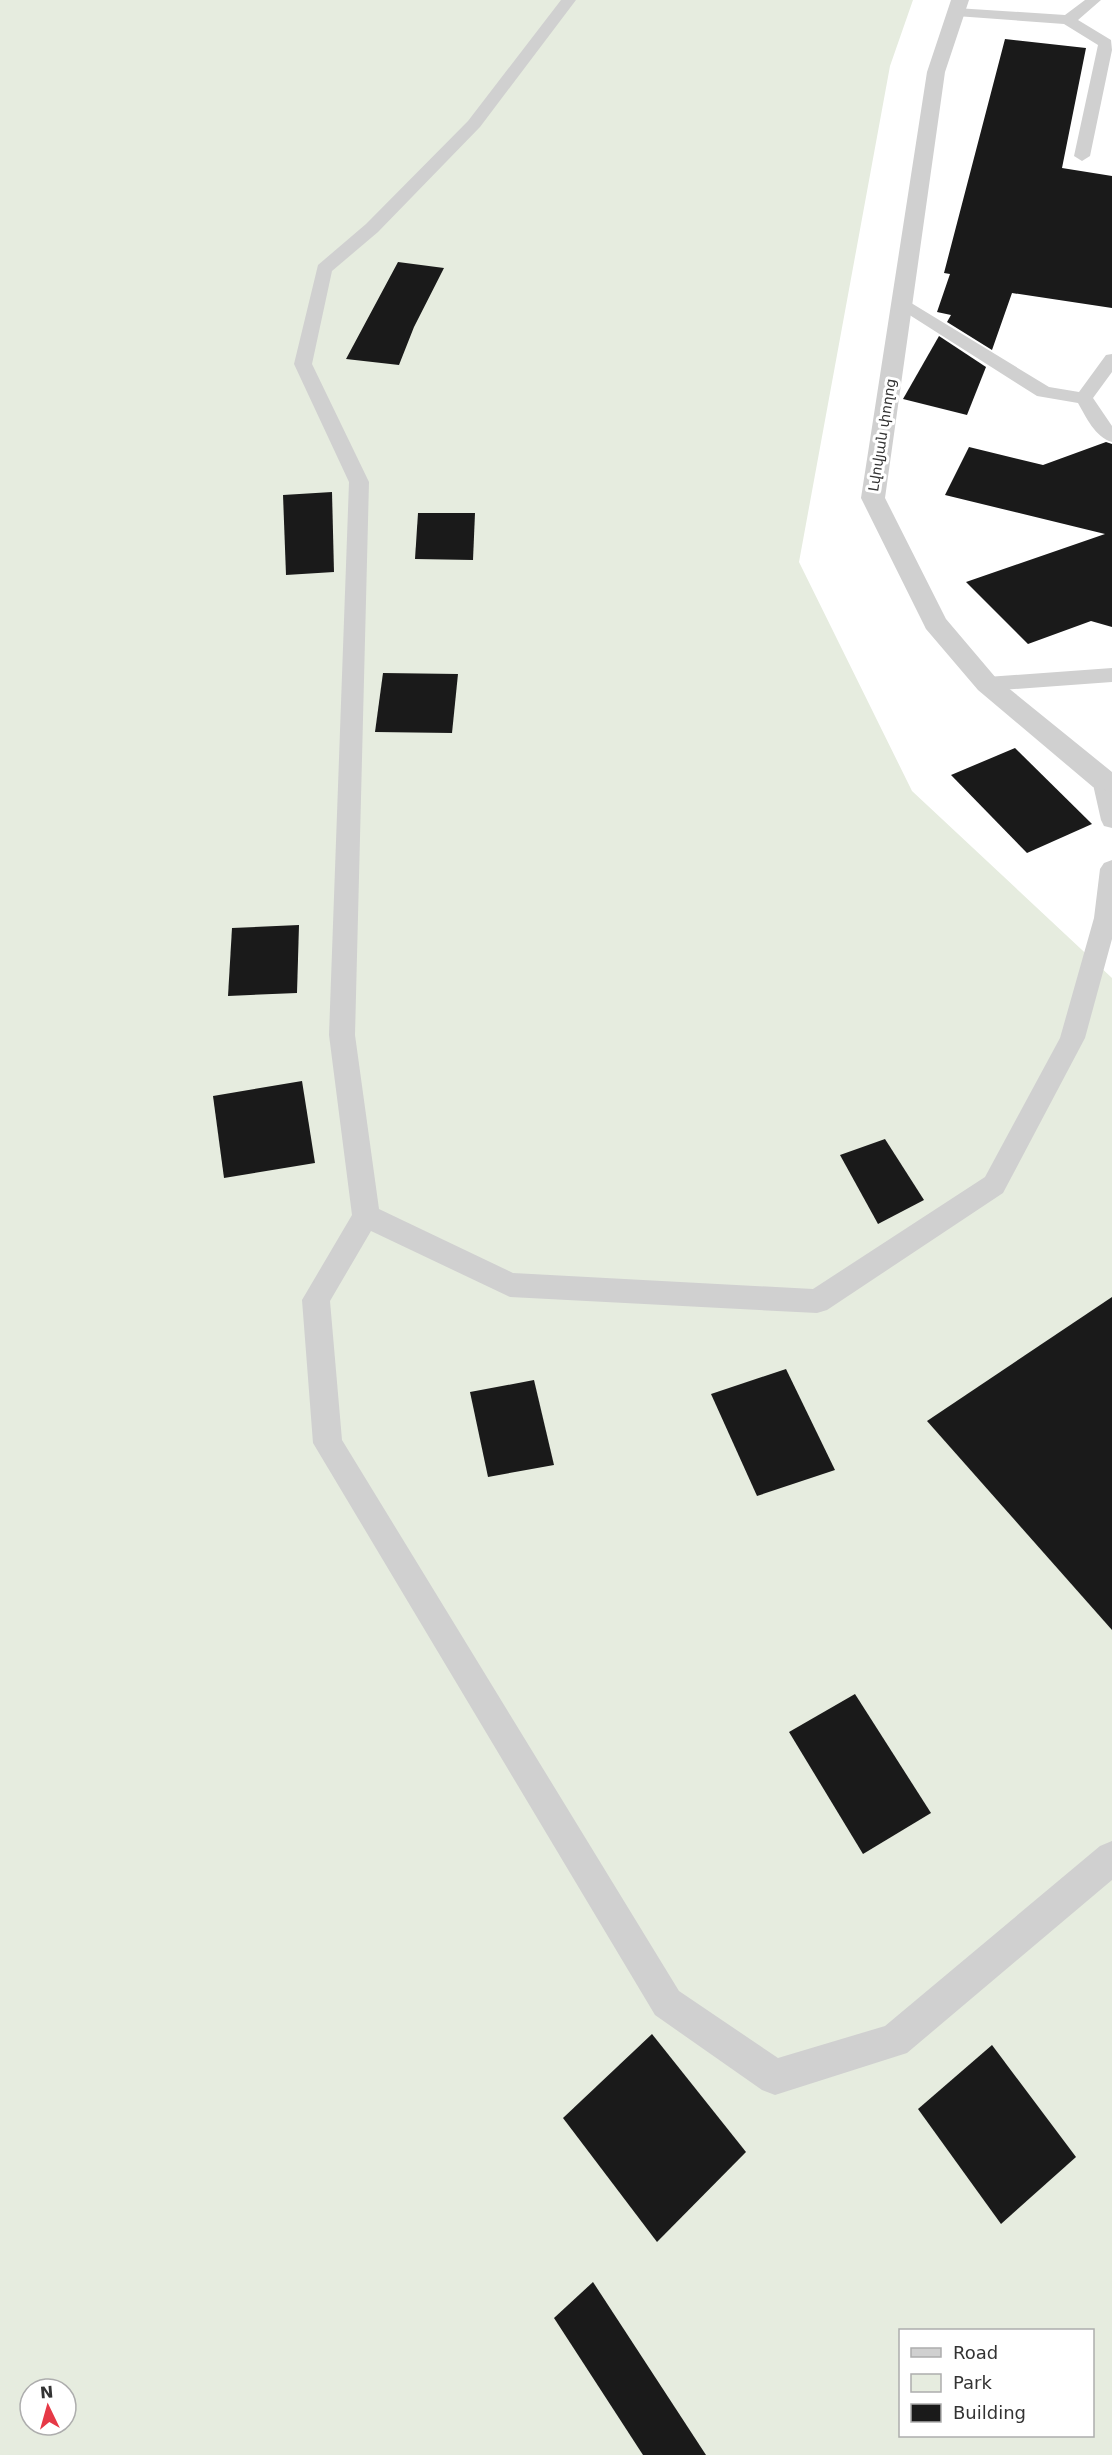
<svg xmlns="http://www.w3.org/2000/svg" width="1112" height="2455" font-family="'DejaVu Sans','Noto Sans Armenian',sans-serif">
<style>
.green{fill:#e6ecdf;fill-rule:evenodd}
.building{fill:#1a1a1a}
.lines{fill:none;stroke-linecap:round;stroke-linejoin:round}
.lane{fill:#d0d0d0;fill-rule:evenodd}
.street{fill:#d0d0d0;fill-rule:evenodd}
.labels{text-anchor:middle;stroke-width:6;stroke-linejoin:round;paint-order:stroke}
.far-street-label{font-size:14px;fill:#333;stroke:#fff}
</style>
<rect width="100%" height="100%" fill="#fff"/>
<path class="green" d="M0 0H913L890 66 799 562 912 791 1112 978V2455H0ZM900 2330H1092V2436H900ZM30 2389H66V2425H30Z"/>
<g class="building">
<path d="M1005 39 1086 48 1062 168 1112 176V308L1012 293 992 350 947 322 951 315 937 312 950 274 944 273Z"/>
<path d="M398 262 444 268 414 327 399 365 346 359Z"/>
<path d="M939 336 986 367 967 415 903 399Z"/>
<path d="M1106 442 1112 444V627L1091 621 1028 644 966 582 1105 534 945 495 969 447 1043 465Z"/>
<path d="M332 492 334 572 286 575 283 495Z"/>
<path d="M418 513H475L473 560 415 559Z"/>
<path d="M383 673 458 674 452 733 375 732Z"/>
<path d="M1015 748 1092 824 1027 853 951 775Z"/>
<path d="M299 925 297 993 228 996 232 928Z"/>
<path d="M302 1081 315 1163 224 1178 213 1096Z"/>
<path d="M885 1139 924 1200 878 1224 840 1155Z"/>
<path d="M1112 1297V1630L927 1421Z"/>
<path d="M786 1369 835 1470 757 1496 711 1394Z"/>
<path d="M534 1380 554 1465 488 1477 470 1392Z"/>
<path d="M855 1694 931 1813 863 1854 789 1732Z"/>
<path d="M652 2034 746 2152 657 2242 563 2118Z"/>
<path d="M992 2045 1076 2157 1001 2224 918 2109Z"/>
<path d="M593 2282 706 2455H643L554 2318Z"/>
</g>
<g class="lines">
<g class="lane">
<path d="M561 0H576L480 127 378 232 332 271 312 364 369 482 355 1035 379 1209 513 1273 813 1289 985 1177 1060 1038 1094 918 1100 869 1104 863 1112 860V939L1085 1038 1003 1193 827 1310 817 1313 510 1297 371 1231 330 1301 342 1440 679 1991 778 2058 885 2026 1100 1846 1112 1841V1880L907 2053 775 2095 762 2090 655 2015 313 1443 302 1300 352 1215 329 1035 349 482 294 364 318 265 366 224 468 121Z"/>
<path d="M1085 0H1101L1078 20 1111 40 1112 50 1090 156 1082 161 1074 156 1098 45 1064 24 956 16 949 12 956 8 1065 15Z"/>
<path d="M903 298 1049 387 1079 392 1106 355 1112 354V372L1093 398 1112 426V442C1095 437 1086 417 1078 403L1037 396 897 307 894 303 897 299Z"/>
<path d="M1112 668V682L987 691 979 689 976 684 979 679 987 677Z"/>
<path d="M1103 772 1112 776V828L1104 826 1101 820 1092 780 1095 774Z"/>
</g>
<path class="street" d="M951 0H969L945 72 885 498 946 619 996 678 1112 772V792L1093 787 978 690 926 629 861 498 927 72Z"/>
</g>
<g class="labels">
<g class="far-street-label">
<text transform="translate(882 435) rotate(-81)" y="5">Լվովյան փողոց</text>
</g>
</g>
<rect x="899" y="2329" width="195" height="108" fill="#ffffff" stroke="#adadad" stroke-width="1.5"/>
<rect x="911" y="2348" width="30" height="9" fill="#d0d0d0" stroke="#adadad" stroke-width="1.5"/>
<text x="953" y="2359" font-size="18" fill="#333333">Road</text>
<rect x="911" y="2374" width="30" height="18" fill="#e6ecdf" stroke="#adadad" stroke-width="1.5"/>
<text x="953" y="2389" font-size="18" fill="#333333">Park</text>
<rect x="911" y="2404" width="30" height="18" fill="#1a1a1a" stroke="#adadad" stroke-width="1.5"/>
<text x="953" y="2419" font-size="18" fill="#333333">Building</text>
<g transform="translate(48 2407) rotate(355)"><circle r="28" fill="#ffffff" stroke="#adadad" stroke-width="1.5"/>
<path d="M0-4.5L10 22L0 15L-10 22Z" fill="#e63946"/>
<text y="-9" font-size="16" font-weight="bold" text-anchor="middle" fill="#333333">N</text>
</g>
</svg>
